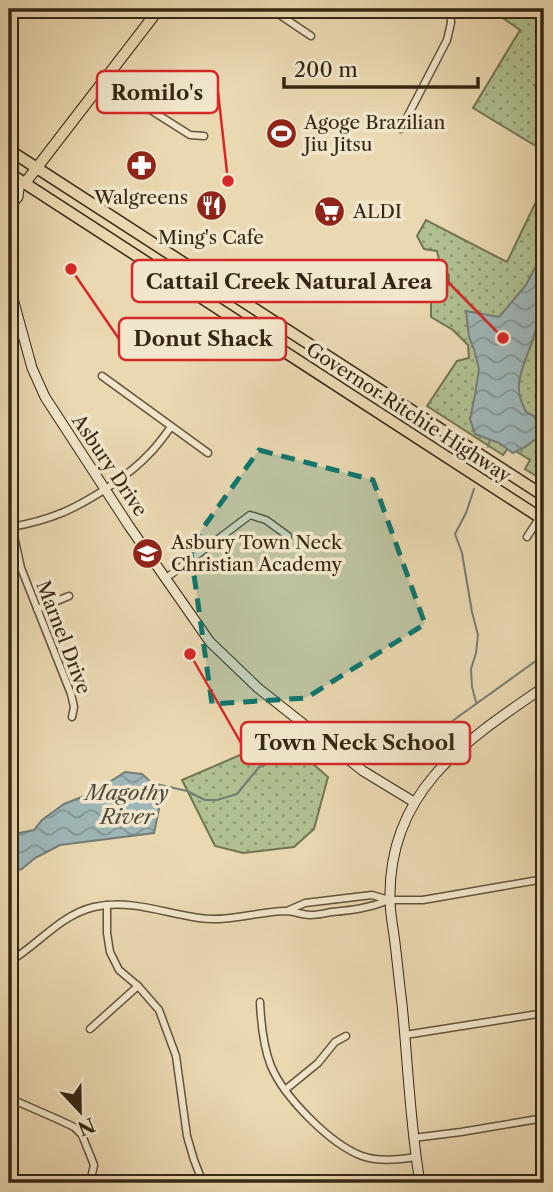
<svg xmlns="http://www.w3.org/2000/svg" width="553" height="1192" font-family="'Libre Caslon Text',serif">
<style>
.park{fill:url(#park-dots);stroke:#727452;stroke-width:2}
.water{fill:url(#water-waves);stroke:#747d76;stroke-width:2}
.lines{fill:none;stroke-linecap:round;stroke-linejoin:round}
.stream{stroke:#747d76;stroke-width:2}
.street-casing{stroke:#62533a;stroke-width:9}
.secondary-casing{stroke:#352713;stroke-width:11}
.primary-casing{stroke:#352713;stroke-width:12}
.highway-casing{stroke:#352713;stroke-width:13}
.street{stroke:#f1e6cc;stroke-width:6}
.secondary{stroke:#f1e6cc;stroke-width:9}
.primary{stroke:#ead8b1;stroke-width:10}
.highway{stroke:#ead8b1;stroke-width:10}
.marked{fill:#0f766e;fill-opacity:0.2;stroke:#0f766e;stroke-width:5;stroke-dasharray:14 9;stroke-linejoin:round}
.labels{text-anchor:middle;stroke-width:7;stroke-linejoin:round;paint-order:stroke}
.poi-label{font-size:19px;fill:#352713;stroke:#f1e6cc;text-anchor:start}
.street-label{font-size:19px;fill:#352713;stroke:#f1e6cc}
.water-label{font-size:21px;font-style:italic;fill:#4f4b3c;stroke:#f1e6cc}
.leader{fill:none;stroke:#d62828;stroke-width:2.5}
.callout-dot{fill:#d62828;stroke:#f1e6cc;stroke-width:2.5}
.callout{fill:#f1e6cc;stroke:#d62828;stroke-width:2.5}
.callout-label{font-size:21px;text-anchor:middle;font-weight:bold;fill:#352713}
</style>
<defs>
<pattern id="park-dots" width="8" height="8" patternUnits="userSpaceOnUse" patternTransform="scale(1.75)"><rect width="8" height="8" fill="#b0c091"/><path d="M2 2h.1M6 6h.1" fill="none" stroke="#909c75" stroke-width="1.8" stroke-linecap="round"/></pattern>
<pattern id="water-waves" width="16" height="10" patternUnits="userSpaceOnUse" patternTransform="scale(1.75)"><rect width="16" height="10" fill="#9eb6b8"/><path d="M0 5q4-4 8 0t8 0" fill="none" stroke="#829494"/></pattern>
</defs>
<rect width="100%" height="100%" fill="#ead8b1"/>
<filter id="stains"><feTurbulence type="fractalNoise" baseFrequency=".00286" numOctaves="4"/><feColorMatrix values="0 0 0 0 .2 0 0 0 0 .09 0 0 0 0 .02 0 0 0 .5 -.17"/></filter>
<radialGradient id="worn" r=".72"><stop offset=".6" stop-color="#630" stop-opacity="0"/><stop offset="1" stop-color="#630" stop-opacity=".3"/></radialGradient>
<g class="park">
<path d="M490 9H544V151L473 108 520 30Z"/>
<path d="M544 185V481L525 469 530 460 509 447 503 455 427 406 457 361 469 358 468 345 453 330 431 317V302L449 284V275L440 264 437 251 424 249 417 236 426 220 507 262Z"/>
<path d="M282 737 328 777 314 829 294 847 243 853 215 846 182 780Z"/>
</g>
<g class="water">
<path d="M544 250V323L537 324C534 344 517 372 519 390 519 398 523 405 526 412L534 416 542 434 525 447 513 453 499 443 475 434 470 419 475 395 479 369 474 349 469 337 466 311 499 317 526 285Z"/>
<path d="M125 772 142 774 152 783 159 809 154 833 60 845 35 858 22 869 9 874V835L34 830 42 820 64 804 92 793Z"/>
</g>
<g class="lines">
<g class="stream">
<path d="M534 85 544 90"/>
<path d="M488 447 490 440"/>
<path d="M474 489 466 513 455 534 462 553 472 612 478 635 476 653 471 669 472 687 476 702"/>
<path d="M328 735 348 728 375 727 391 735 408 741 424 737 444 727 544 655"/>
<path d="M152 783 187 791 205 800H217L237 794 259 767 317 742"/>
</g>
<defs>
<g id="street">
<path d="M271 9 311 36"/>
<path d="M103 80 190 135 204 136"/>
<path d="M401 129 447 40 451 23 450 9"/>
<path d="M102 376 208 453"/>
<path d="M9 464 12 527 21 568 71 694 74 707 72 717"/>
<path d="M11 527C29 524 47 519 64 512 91 500 130 475 150 453 158 445 164 436 171 427"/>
<path d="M527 537 540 517"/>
<path d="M165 579 250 515 266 520 288 536"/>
<path d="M37 609 69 596"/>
<path d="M107 905V933L110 952 119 970 138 986 159 1010 176 1056 187 1136 194 1160 203 1183"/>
<path d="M289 910 305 903 372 895 389 900H423L544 879"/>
<path d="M9 962C38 945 60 915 94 907 131 899 163 913 199 918 228 922 256 912 285 911 294 911 302 915 311 915 318 915 326 913 332 912 353 910 370 908 389 900"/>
<path d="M260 1002C261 1024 263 1046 271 1066 284 1097 330 1144 362 1156 379 1162 398 1160 415 1157"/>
<path d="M90 1029 138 986"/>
<path d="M405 1035 544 1013"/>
<path d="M285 1090 318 1063 335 1042 346 1036"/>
<path d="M9 1098 57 1119 74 1127 82 1135 94 1165 90 1183"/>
<path d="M413 1138 461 1132 544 1118"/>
</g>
<g id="secondary">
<path d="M9 207 18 197 19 189"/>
<path d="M9 284 32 368 45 397 129 526 210 642 258 688 363 771 414 802"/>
<path d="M420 1183C410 1124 408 1064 402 1004 399 981 397 958 394 935 392 923 390 911 390 899 388 791 465 741 544 687"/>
</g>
<path id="primary" d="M25 183 159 9"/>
<g id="highway">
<path d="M9 150 544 496"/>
<path d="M9 173 544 520"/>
</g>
</defs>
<use href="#street" class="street-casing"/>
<use href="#secondary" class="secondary-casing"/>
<use href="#primary" class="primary-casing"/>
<use href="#highway" class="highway-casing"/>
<use href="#street" class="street"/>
<use href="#secondary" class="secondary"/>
<use href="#primary" class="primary"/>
<use href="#highway" class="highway"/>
</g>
<path class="marked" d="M259 450 373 480 425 624 306 698 212 704 190 546Z"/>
<defs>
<symbol id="stadium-disc" viewBox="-11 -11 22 22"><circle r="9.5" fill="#8f2418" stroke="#f1e6cc"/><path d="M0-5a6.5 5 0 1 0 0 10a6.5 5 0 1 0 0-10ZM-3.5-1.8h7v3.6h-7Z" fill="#fff"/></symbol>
<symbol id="pharmacy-disc" viewBox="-11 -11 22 22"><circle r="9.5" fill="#8f2418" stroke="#f1e6cc"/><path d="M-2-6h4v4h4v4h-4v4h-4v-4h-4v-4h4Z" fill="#fff"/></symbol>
<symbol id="restaurant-disc" viewBox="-11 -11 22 22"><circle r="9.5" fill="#8f2418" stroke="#f1e6cc"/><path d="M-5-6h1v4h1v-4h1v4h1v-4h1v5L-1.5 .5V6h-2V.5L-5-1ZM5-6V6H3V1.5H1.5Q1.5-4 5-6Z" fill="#fff"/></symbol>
<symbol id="supermarket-disc" viewBox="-11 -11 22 22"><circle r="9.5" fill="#8f2418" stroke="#f1e6cc"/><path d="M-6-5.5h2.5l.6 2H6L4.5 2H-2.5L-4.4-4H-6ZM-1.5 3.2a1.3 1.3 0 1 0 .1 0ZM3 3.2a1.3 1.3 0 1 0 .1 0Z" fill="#fff"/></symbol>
<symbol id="school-disc" viewBox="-11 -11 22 22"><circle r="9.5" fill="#8f2418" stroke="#f1e6cc"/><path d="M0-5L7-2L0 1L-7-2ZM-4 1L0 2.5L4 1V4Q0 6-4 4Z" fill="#fff"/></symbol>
</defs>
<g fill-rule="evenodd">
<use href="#stadium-disc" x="264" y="116" width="35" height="35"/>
<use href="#pharmacy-disc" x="124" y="148" width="35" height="35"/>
<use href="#restaurant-disc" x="194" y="188" width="35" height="35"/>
<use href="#supermarket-disc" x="312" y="194" width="35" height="35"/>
<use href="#school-disc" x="130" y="536" width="35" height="35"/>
</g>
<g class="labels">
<g class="poi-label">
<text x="304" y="129">Agoge Brazilian<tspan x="304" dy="22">Jiu Jitsu</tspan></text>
<text x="141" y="204" text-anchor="middle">Walgreens</text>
<text x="353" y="218">ALDI</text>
<text x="211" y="244" text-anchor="middle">Ming's Cafe</text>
<text x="171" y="549">Asbury Town Neck<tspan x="171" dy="22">Christian Academy</tspan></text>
</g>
<g class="street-label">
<text transform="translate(409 412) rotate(33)" y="7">Governor Ritchie Highway</text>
<text transform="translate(110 465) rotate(56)" y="7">Asbury Drive</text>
<text transform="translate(64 637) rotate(69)" y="7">Marnel Drive</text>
</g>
<g class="water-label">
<text x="127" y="800">Magothy<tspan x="127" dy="24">River</tspan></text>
</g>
</g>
<path class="leader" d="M228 181L218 92M503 338L447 281M71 269L119 339M190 654L241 743"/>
<g class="callout-dot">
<circle cx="228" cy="181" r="7"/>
<circle cx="503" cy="338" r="7"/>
<circle cx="71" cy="269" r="7"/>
<circle cx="190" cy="654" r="7"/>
</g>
<g class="callout">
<rect x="97" y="71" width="121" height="42" rx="7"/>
<rect x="132" y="260" width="315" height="42" rx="7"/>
<rect x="119" y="318" width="167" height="42" rx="7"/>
<rect x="241" y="722" width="229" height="42" rx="7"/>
</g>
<g class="callout-label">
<text x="157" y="100">Romilo's</text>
<text x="289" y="289">Cattail Creek Natural Area</text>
<text x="203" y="346">Donut Shack</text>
<text x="355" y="750">Town Neck School</text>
</g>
<rect width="553" height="1192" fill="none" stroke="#ead8b1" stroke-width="35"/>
<rect x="10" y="10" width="532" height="1171" fill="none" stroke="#352713" stroke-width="3.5"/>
<rect x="18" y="18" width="518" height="1157" fill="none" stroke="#352713" stroke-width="2"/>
<g transform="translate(80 1111) rotate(158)" stroke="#f1e6cc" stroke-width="5" paint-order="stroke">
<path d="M0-5L12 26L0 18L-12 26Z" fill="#352713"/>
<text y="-10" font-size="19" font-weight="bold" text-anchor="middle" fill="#352713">N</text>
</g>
<path d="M284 77v10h194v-10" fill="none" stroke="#352713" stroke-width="3.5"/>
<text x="294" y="77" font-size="21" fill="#352713" stroke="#f1e6cc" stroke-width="5" paint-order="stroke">200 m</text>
<rect width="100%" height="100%" filter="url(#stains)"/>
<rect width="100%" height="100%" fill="url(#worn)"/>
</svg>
